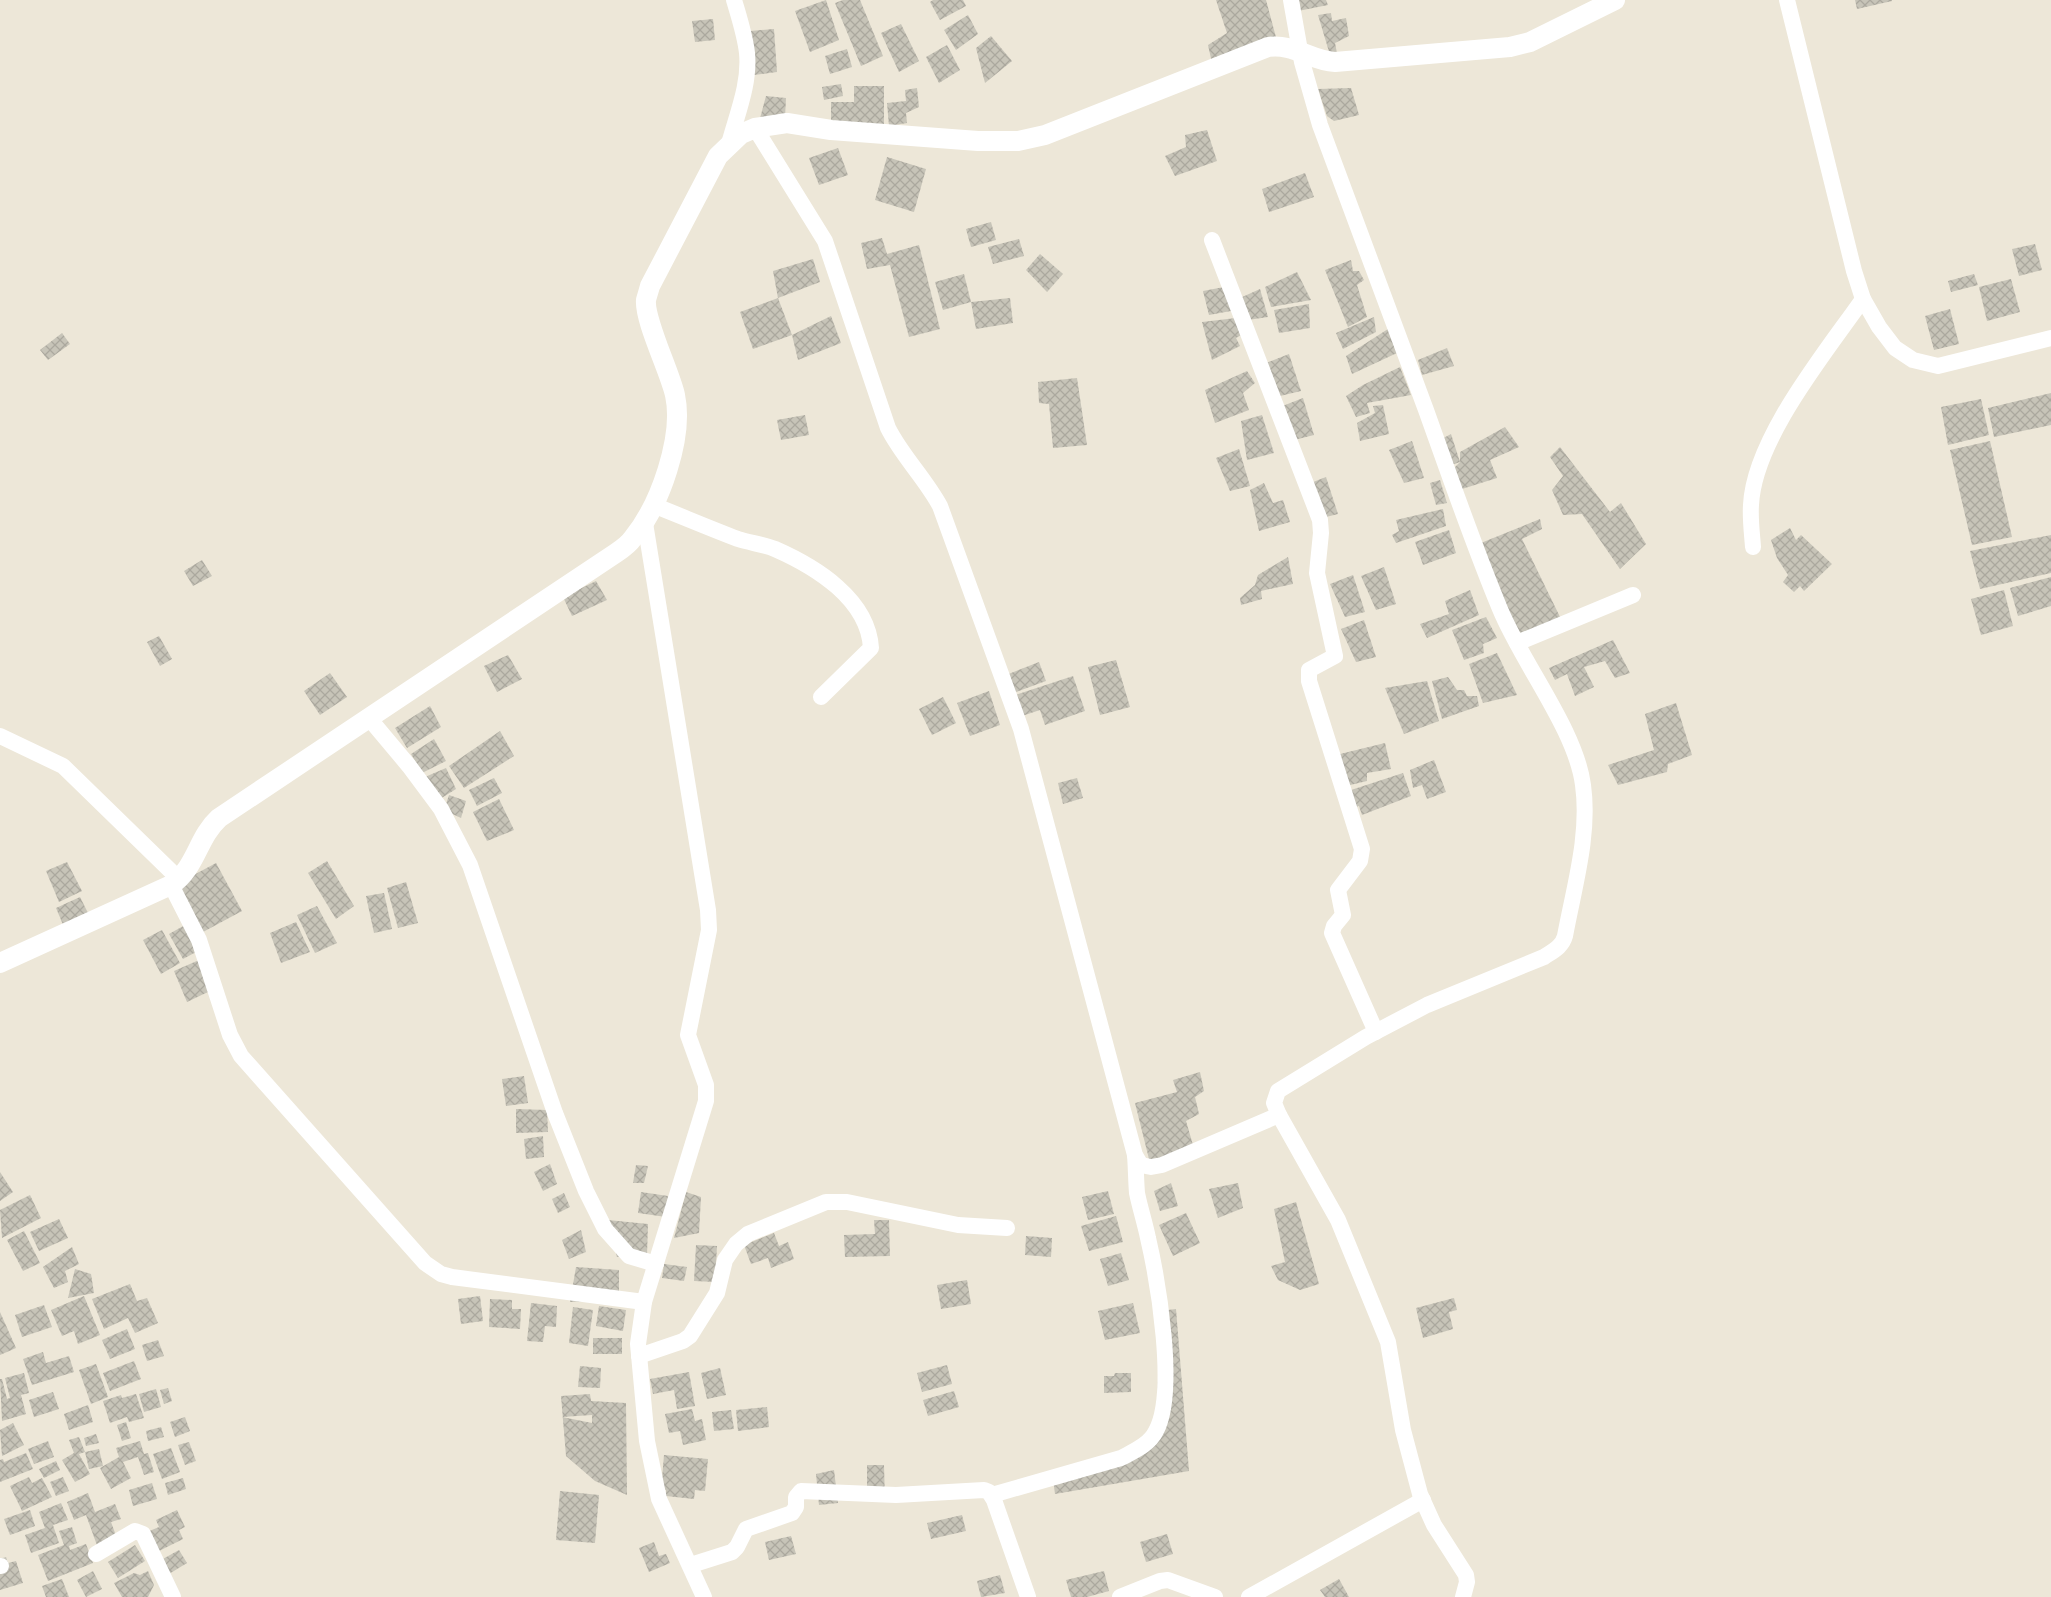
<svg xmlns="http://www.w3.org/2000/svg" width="2051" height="1597" font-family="'Fira Sans Condensed',sans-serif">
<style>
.building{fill:url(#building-cross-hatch);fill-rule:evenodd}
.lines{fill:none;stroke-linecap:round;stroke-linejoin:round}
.minor{stroke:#fff;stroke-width:16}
.tertiary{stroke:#fff;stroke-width:20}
</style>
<defs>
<pattern id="building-cross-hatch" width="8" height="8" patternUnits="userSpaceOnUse" patternTransform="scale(1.25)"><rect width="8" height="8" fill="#c7c4b8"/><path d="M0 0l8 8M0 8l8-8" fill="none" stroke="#aba89e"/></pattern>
</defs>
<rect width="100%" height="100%" fill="#ede7d8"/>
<g class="building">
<path d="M826 0 839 40 810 52 795 11Z"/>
<path d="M843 0H860L883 56 861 66 835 3Z"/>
<path d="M933 0H963L966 6 940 20 930 2Z"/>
<path d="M1216 0H1266L1277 41 1212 63 1208 45 1227 33Z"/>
<path d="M1295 0H1326L1328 5 1298 11Z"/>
<path d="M1855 0H1892V1L1857 9Z"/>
<path d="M1331 13 1332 21 1346 18 1349 36 1335 43 1337 53 1330 55 1318 15Z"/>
<path d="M968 15 978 34 956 50 944 30Z"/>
<path d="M713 19 715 40 695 42 692 21Z"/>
<path d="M901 24 919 61 899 72 881 33Z"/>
<path d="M774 29 777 72 754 75 750 31Z"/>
<path d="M991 36 1012 61 985 83 976 48Z"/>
<path d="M947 45 960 70 939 83 926 57Z"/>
<path d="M847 49 852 67 830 74 825 56Z"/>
<path d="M841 84 843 96 824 100 822 87Z"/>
<path d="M854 86H884V130H831V102H854Z"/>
<path d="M917 88 919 107 906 113 907 123 889 126 887 103 906 101 905 90Z"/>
<path d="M1351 88 1359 115 1334 121 1327 116 1318 89Z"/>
<path d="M766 96 786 98 785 118 759 122Z"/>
<path d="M1207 130 1217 161 1175 176 1165 156 1186 147 1185 135Z"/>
<path d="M838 148 848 175 819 185 809 158Z"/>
<path d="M887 157 926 169 914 212 875 200Z"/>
<path d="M1305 173 1314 197 1269 212 1262 189Z"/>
<path d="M991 222 996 240 971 247 966 229Z"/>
<path d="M882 238 887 254 919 245 940 329 909 337 890 265 867 269 861 243Z"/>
<path d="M1019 239 1024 256 993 264 988 247Z"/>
<path d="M2035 244 2042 270 2019 276 2012 249Z"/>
<path d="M1040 254 1063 274 1047 292 1026 270Z"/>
<path d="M813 259 820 282 778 298 773 271Z"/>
<path d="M1351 260 1353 271H1359L1364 280 1357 285 1367 317 1348 327 1325 270Z"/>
<path d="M1297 272 1311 300 1271 307 1265 287Z"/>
<path d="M964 274 971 302 943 310 935 282Z"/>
<path d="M1974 274 1978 285 1951 292 1948 281Z"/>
<path d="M2011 279 2020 312 1987 321 1979 287Z"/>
<path d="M1224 287 1231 311 1209 315 1203 291Z"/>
<path d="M1260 289 1268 317 1248 320 1240 298Z"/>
<path d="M778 298 792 335 753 349 740 312Z"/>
<path d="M1010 298 1013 323 976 329 971 302Z"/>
<path d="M1309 304 1310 328 1279 333 1274 310Z"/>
<path d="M1950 309 1959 344 1934 350 1925 316Z"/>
<path d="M831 316 841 343 798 360 792 335Z"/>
<path d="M1374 317 1376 332 1343 349 1336 333Z"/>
<path d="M1236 318 1243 334 1236 338 1240 346 1212 360 1202 322Z"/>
<path d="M1388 329 1397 353 1352 374 1346 356Z"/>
<path d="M62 333 70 344 48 360 40 350Z"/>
<path d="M1447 348 1454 366 1422 375 1418 360Z"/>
<path d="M1289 354 1301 391 1280 396 1266 363Z"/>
<path d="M1400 367 1411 395 1367 403 1370 413 1356 417 1346 396 1363 385Z"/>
<path d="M1247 371 1255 383 1243 393 1249 410 1215 423 1205 390Z"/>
<path d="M1077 378 1087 445 1053 448 1049 404 1039 403 1038 382Z"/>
<path d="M2051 393V425L1994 437 1988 408Z"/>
<path d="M1303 398 1314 435 1294 440 1280 407Z"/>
<path d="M1981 399 1989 435 1948 445 1941 407Z"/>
<path d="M1383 405 1389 434 1360 441 1357 423 1375 413 1373 406Z"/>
<path d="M805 415 809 435 781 440 777 420Z"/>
<path d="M1262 415 1274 453 1247 460 1241 421Z"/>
<path d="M1505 427 1519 447 1490 460 1497 478 1462 489 1453 469 1460 462V452Z"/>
<path d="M1451 434 1460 462 1443 468 1434 443Z"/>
<path d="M1412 441 1424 478 1404 483 1389 450Z"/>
<path d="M1990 441 2012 537 1972 545 1950 450Z"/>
<path d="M1560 447 1610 512 1621 503 1646 544 1620 569 1582 514 1563 515 1552 490 1563 476 1550 457Z"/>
<path d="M1239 449 1250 486 1230 491 1216 458Z"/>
<path d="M1326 477 1338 514 1318 519 1303 486Z"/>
<path d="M1440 480 1447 503 1436 505 1430 483Z"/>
<path d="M1264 483 1273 503 1283 500 1290 522 1259 531 1250 490Z"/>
<path d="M1443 509 1446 526 1396 543 1392 535 1399 531 1396 520Z"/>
<path d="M1540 519 1542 529 1522 539 1561 619 1516 638 1476 545Z"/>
<path d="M1790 528 1796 540 1801 535 1832 564 1804 591 1800 586 1794 592 1783 582 1788 575 1777 558 1771 540Z"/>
<path d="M1449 530 1456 553 1423 565 1415 542Z"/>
<path d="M2051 535V573L1980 589 1970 551Z"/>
<path d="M1288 557 1293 584 1261 591 1262 599 1241 605 1240 598 1255 585 1258 575Z"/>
<path d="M202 560 212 576 193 586 184 571Z"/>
<path d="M1384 567 1396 604 1376 610 1361 576Z"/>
<path d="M1353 575 1365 612 1345 617 1330 584Z"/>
<path d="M2051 577V606L2018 616 2010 588Z"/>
<path d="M596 581 607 600 572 616 563 597Z"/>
<path d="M1470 590 1479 615 1427 638 1420 624 1449 614 1445 601Z"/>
<path d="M2004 590 2013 626 1981 635 1971 599Z"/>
<path d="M1486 617 1497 638 1483 644 1484 653 1464 660 1452 630Z"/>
<path d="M1364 620 1376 657 1356 662 1341 629Z"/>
<path d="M159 636 172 659 160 666 147 642Z"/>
<path d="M1613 640 1630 673 1615 678 1605 661 1584 667 1594 687 1575 696 1567 674 1555 680 1549 668Z"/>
<path d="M1497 653 1517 695 1483 703 1469 664Z"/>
<path d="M508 655 522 679 497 692 484 666Z"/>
<path d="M1116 660 1130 707 1100 715 1088 667Z"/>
<path d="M1039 662 1046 681 1013 693 1006 675Z"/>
<path d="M330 673 347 697 320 715 304 691Z"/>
<path d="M1073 676 1085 711 1045 725 1040 710 1019 717 1012 696Z"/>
<path d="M1448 677 1457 690H1464L1467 696H1477L1479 706 1442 719 1432 681Z"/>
<path d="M1427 681 1439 721 1404 734 1385 688Z"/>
<path d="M989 691 1000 725 970 736 957 703Z"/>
<path d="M943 697 956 723 932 735 919 709Z"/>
<path d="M1676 703 1692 755 1668 764 1667 772 1618 785 1608 765 1654 750 1645 714Z"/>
<path d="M430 706 441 727 407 748 395 728Z"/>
<path d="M500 731 514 756 464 788 449 766Z"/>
<path d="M434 739 446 761 422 773 411 754Z"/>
<path d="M1385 743 1391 769 1367 773V781L1346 786 1336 755Z"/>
<path d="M1434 760 1446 792 1427 799 1422 785 1413 788 1410 770Z"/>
<path d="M446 768 456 789 440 799 425 777Z"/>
<path d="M1403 773 1411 796 1362 815 1359 806 1352 808 1348 791Z"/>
<path d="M494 778 502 793 477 806 469 790Z"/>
<path d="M1077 778 1083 798 1063 804 1058 783Z"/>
<path d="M449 795 466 801 461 818 444 810Z"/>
<path d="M499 799 514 830 487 841 473 812Z"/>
<path d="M327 861 354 906 336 919 308 873Z"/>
<path d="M67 862 82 891 59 902 46 871Z"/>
<path d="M216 863 242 911 203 932 177 884Z"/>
<path d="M406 882 418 923 398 928 387 888Z"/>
<path d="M384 893 392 929 374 933 366 896Z"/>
<path d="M80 897 89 915 64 927 56 908Z"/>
<path d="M317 906 337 943 315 953 297 915Z"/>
<path d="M296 922 310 952 281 963 270 933Z"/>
<path d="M185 925 198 951 183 959 169 934Z"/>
<path d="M162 930 180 963 161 974 143 940Z"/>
<path d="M199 960 210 991 187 1002 174 971Z"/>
<path d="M1200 1072 1204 1091 1195 1097 1199 1114 1186 1121 1193 1145 1151 1167 1135 1103 1177 1092 1173 1080Z"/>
<path d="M524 1076 528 1103 506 1106 502 1079Z"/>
<path d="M516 1109 547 1110 548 1132 516 1133Z"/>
<path d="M543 1136 544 1157 526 1159 524 1139Z"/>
<path d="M550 1164 557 1184 543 1191 534 1172Z"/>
<path d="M636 1165 648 1166 644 1183H633Z"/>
<path d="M0 1172 13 1192 0 1201Z"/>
<path d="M1171 1183 1178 1206 1160 1211 1154 1191Z"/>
<path d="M1238 1183 1243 1208 1218 1218 1209 1189Z"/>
<path d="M1108 1191 1114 1214 1088 1220 1082 1197Z"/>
<path d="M641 1192 668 1196 666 1217 638 1213Z"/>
<path d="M686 1192 701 1197 699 1233 674 1238Z"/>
<path d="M564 1193 570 1207 558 1213 552 1199Z"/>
<path d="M30 1195 41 1218 2 1238 0 1210Z"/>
<path d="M1296 1202 1319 1284 1300 1290 1278 1280 1271 1266 1285 1262 1274 1209Z"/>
<path d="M1186 1213 1200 1243 1173 1256 1159 1225Z"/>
<path d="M1116 1216 1123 1242 1089 1251 1081 1226Z"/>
<path d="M59 1219 68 1238 39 1251 30 1232Z"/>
<path d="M608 1220 648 1224 647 1255 617 1257Z"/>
<path d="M874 1220H889L890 1256 845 1257 844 1235 875 1234Z"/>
<path d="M581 1230 586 1252 569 1259 562 1240Z"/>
<path d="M24 1231 40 1263 23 1271 7 1240Z"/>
<path d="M774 1233 779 1246 788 1242 794 1259 771 1268 768 1258 751 1264 744 1245Z"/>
<path d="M1026 1236 1052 1238 1051 1257 1025 1255Z"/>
<path d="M696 1245 717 1246 715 1282 694 1281Z"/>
<path d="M72 1247 79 1264 65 1271 68 1282 54 1288 43 1267Z"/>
<path d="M1121 1253 1129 1280 1108 1286 1100 1259Z"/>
<path d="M664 1264 687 1267 684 1281 662 1278Z"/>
<path d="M576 1267 619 1270V1299L570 1302Z"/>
<path d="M75 1269 91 1274 94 1293 68 1298Z"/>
<path d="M967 1280 971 1304 941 1309 937 1285Z"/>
<path d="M130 1284 137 1301 147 1298 158 1323 135 1333 128 1318 104 1329 92 1299Z"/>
<path d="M84 1296 100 1335 78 1344 74 1331 62 1336 51 1310Z"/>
<path d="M480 1296 483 1321 461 1324 458 1299Z"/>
<path d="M1454 1298 1457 1310 1449 1312 1453 1329 1423 1338 1416 1308Z"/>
<path d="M490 1299 512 1300V1309H521L520 1329 489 1327Z"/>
<path d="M531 1303 557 1306 556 1327 545 1326 543 1342 527 1341Z"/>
<path d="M1133 1303 1140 1333 1105 1340 1098 1311Z"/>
<path d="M44 1305 52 1327 22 1337 15 1315Z"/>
<path d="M599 1306 626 1310 623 1331 596 1326Z"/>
<path d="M573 1307 593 1310 588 1346 569 1343Z"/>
<path d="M1176 1309 1189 1471 1055 1494 1052 1472 1156 1444 1160 1311Z"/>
<path d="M0 1312 16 1348 0 1355Z"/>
<path d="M127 1329 135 1349 110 1359 102 1340Z"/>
<rect x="593" y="1338" width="29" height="16"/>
<path d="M158 1340 164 1356 147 1361 142 1345Z"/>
<path d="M43 1352 46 1363 69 1356 74 1372 32 1385 23 1359Z"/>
<path d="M134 1361 141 1379 110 1391 103 1373Z"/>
<path d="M96 1364 108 1397 91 1404 79 1370Z"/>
<path d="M947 1365 952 1384 922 1392 917 1373Z"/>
<path d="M580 1366 601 1368 600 1388 578 1387Z"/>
<path d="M720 1368 726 1395 707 1399 701 1373Z"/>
<path d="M689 1372 695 1406 677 1409 674 1390 653 1394 650 1379Z"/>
<path d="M24 1373 29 1393 21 1395 26 1414 2 1421 0 1379H2L7 1399 10 1398 5 1378Z"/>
<path d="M1115 1373H1131V1392L1104 1393V1376H1114Z"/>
<path d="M168 1388 172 1401 164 1404 160 1390Z"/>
<path d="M156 1389 161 1407 144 1412 139 1394Z"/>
<path d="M954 1391 959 1407 928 1416 923 1400Z"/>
<path d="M53 1392 59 1409 34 1417 29 1400Z"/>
<path d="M136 1394 144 1418 129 1422 127 1417 110 1423 103 1401 121 1395 122 1398Z"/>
<path d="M590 1394 591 1401 626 1403 627 1495 595 1481 566 1456 561 1396ZM592 1415V1423L562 1417Z"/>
<path d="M88 1405 93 1422 69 1430 64 1414Z"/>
<path d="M767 1407 769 1427 738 1431 736 1410Z"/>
<path d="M692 1409 695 1421 702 1419 706 1440 683 1445 680 1431 669 1433 665 1414Z"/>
<path d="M731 1410 734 1429 714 1431 712 1412Z"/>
<path d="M185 1417 190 1431 175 1437 170 1422Z"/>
<path d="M126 1422 131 1438 122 1441 117 1425Z"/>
<path d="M13 1423 24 1445 2 1456 0 1430Z"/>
<path d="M161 1427 164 1437 148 1441 146 1431Z"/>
<path d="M96 1434 99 1443 86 1446 84 1438Z"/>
<path d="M79 1437 85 1452 79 1454 90 1474 75 1482 62 1460 74 1453 69 1440Z"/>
<path d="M48 1441 54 1457 34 1464 28 1449Z"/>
<path d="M140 1441 144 1454 148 1453 154 1472 144 1475 138 1457 123 1462 131 1478 111 1489 100 1468 119 1457 116 1448Z"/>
<path d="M189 1442 196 1461 185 1465 178 1445Z"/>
<path d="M171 1448 180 1472 162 1479 153 1454Z"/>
<path d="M99 1449 103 1466 89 1469 85 1452Z"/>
<path d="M26 1453 33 1469 0 1482V1460L3 1459 4 1462Z"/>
<path d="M664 1455 708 1459 705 1491 695 1490 694 1499 666 1496V1490H661Z"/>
<path d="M56 1461 60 1470 44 1478 39 1469Z"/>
<path d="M867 1465H884L885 1501H867Z"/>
<path d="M834 1470 838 1503 819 1505 816 1474Z"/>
<path d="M29 1477 32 1483 42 1478 52 1497 22 1511 10 1486Z"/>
<path d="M63 1477 69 1491 56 1496 50 1482Z"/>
<path d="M183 1478 186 1489 168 1495 165 1483Z"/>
<path d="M152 1483 157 1499 133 1506 129 1490Z"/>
<path d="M560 1491 599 1495 595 1543 556 1540Z"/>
<path d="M88 1493 95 1512 115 1504 121 1519 111 1522 118 1541 98 1548 86 1515 74 1520 67 1502Z"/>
<path d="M61 1503 68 1520 53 1525 59 1543 31 1553 25 1535 45 1528 39 1512Z"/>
<path d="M30 1510 35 1526 10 1535 4 1519Z"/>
<path d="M177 1510 185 1527 179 1530 183 1539 157 1552 147 1532 159 1527 156 1520Z"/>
<path d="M962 1515 966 1531 931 1539 927 1523Z"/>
<path d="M72 1527 77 1543 69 1546 70 1550 86 1544 93 1563 48 1581 38 1555 64 1545 59 1531Z"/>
<path d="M1167 1534 1173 1554 1146 1562 1140 1542Z"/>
<path d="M791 1536 796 1554 769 1560 765 1542Z"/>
<path d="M654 1542 659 1556 666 1554 670 1563 649 1572 639 1548Z"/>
<path d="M135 1545 145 1561 118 1578 108 1562Z"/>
<path d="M179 1550 187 1563 169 1574 161 1560Z"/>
<path d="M6 1557 8 1563 16 1561 23 1583 0 1590V1559Z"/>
<path d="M93 1571 102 1589 86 1597 77 1580Z"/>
<path d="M148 1571 154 1585 148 1597H122L114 1583 134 1573 140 1575Z"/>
<path d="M1104 1571 1109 1591 1087 1597H1071L1066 1580Z"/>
<path d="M1000 1575 1005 1593 981 1597 977 1581Z"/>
<path d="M62 1579 69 1597H46L42 1586Z"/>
<path d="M1339 1579 1349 1597H1325L1320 1590Z"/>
</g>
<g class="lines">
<g class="minor">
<path d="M1291 0 1302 62 1320 125C1356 220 1391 315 1426 410 1450 477 1473 544 1500 609 1522 663 1576 730 1583 785 1590 835 1574 887 1565 936 1562 947 1553 951 1544 957L1427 1005 1366 1037 1278 1091 1274 1103 1279 1115 1338 1220 1388 1342 1403 1430 1420 1494 1434 1525 1466 1575 1467 1582 1463 1597"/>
<path d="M1787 0 1854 271 1863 299 1879 327 1895 348 1913 360 1938 366 2051 338"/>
<path d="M755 128 825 241 888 428C902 456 925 478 940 506L1021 729 1135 1155 1141 1165 1151 1167 1162 1165 1279 1115"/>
<path d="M729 144C737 114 750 84 747 53 745 35 739 17 734 0"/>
<path d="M1212 240 1320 520 1321 533 1317 573 1335 656 1309 670V681L1362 849 1360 861 1338 890 1343 915 1334 926 1332 933 1376 1032"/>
<path d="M653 505C681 516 709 528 738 539 750 543 763 544 775 549 816 567 868 599 871 648L821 697"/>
<path d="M645 523 708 910 709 930 688 1035 706 1085V1101L644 1302 638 1344 647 1441 659 1499 704 1597"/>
<path d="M1753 547C1752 533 1750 519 1751 505 1754 439 1826 352 1863 299"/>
<path d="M1517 643 1633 595"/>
<path d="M368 717 409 766 441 809 470 865 555 1113 586 1191 605 1229 629 1256 656 1264"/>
<path d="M0 736 63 766 179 879"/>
<path d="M171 885 199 940 230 1035 241 1056 425 1263 441 1274 452 1277 644 1302"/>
<path d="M639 1356 683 1341 690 1336 717 1293 725 1260 736 1244 748 1234 826 1202H847L958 1225 1007 1228"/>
<path d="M992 1495 1121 1458C1134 1451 1149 1445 1156 1431 1177 1392 1158 1281 1148 1238 1145 1223 1140 1208 1137 1193 1136 1181 1136 1168 1135 1155"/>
<path d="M96 1554 135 1531 143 1534 173 1597"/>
<path d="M691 1565 732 1552 737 1547 746 1529 792 1513 796 1507V1497L801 1491 896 1495 984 1490 989 1492 994 1500 1028 1597"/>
<path d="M0 1566H1"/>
<path d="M1120 1597 1160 1581 1168 1580 1215 1597"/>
<path d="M1249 1597 1423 1500"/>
</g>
<path class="tertiary" d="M0 963 171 885C197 867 197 838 219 818L616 553C622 549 629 544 633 538 660 505 684 437 675 395 670 372 644 320 646 300 647 296 649 290 650 286L718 156 741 134 755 128 787 123 831 130 978 141H1018L1045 135 1268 47C1293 43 1311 61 1335 62L1510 47 1530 42 1615 0"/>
</g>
</svg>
